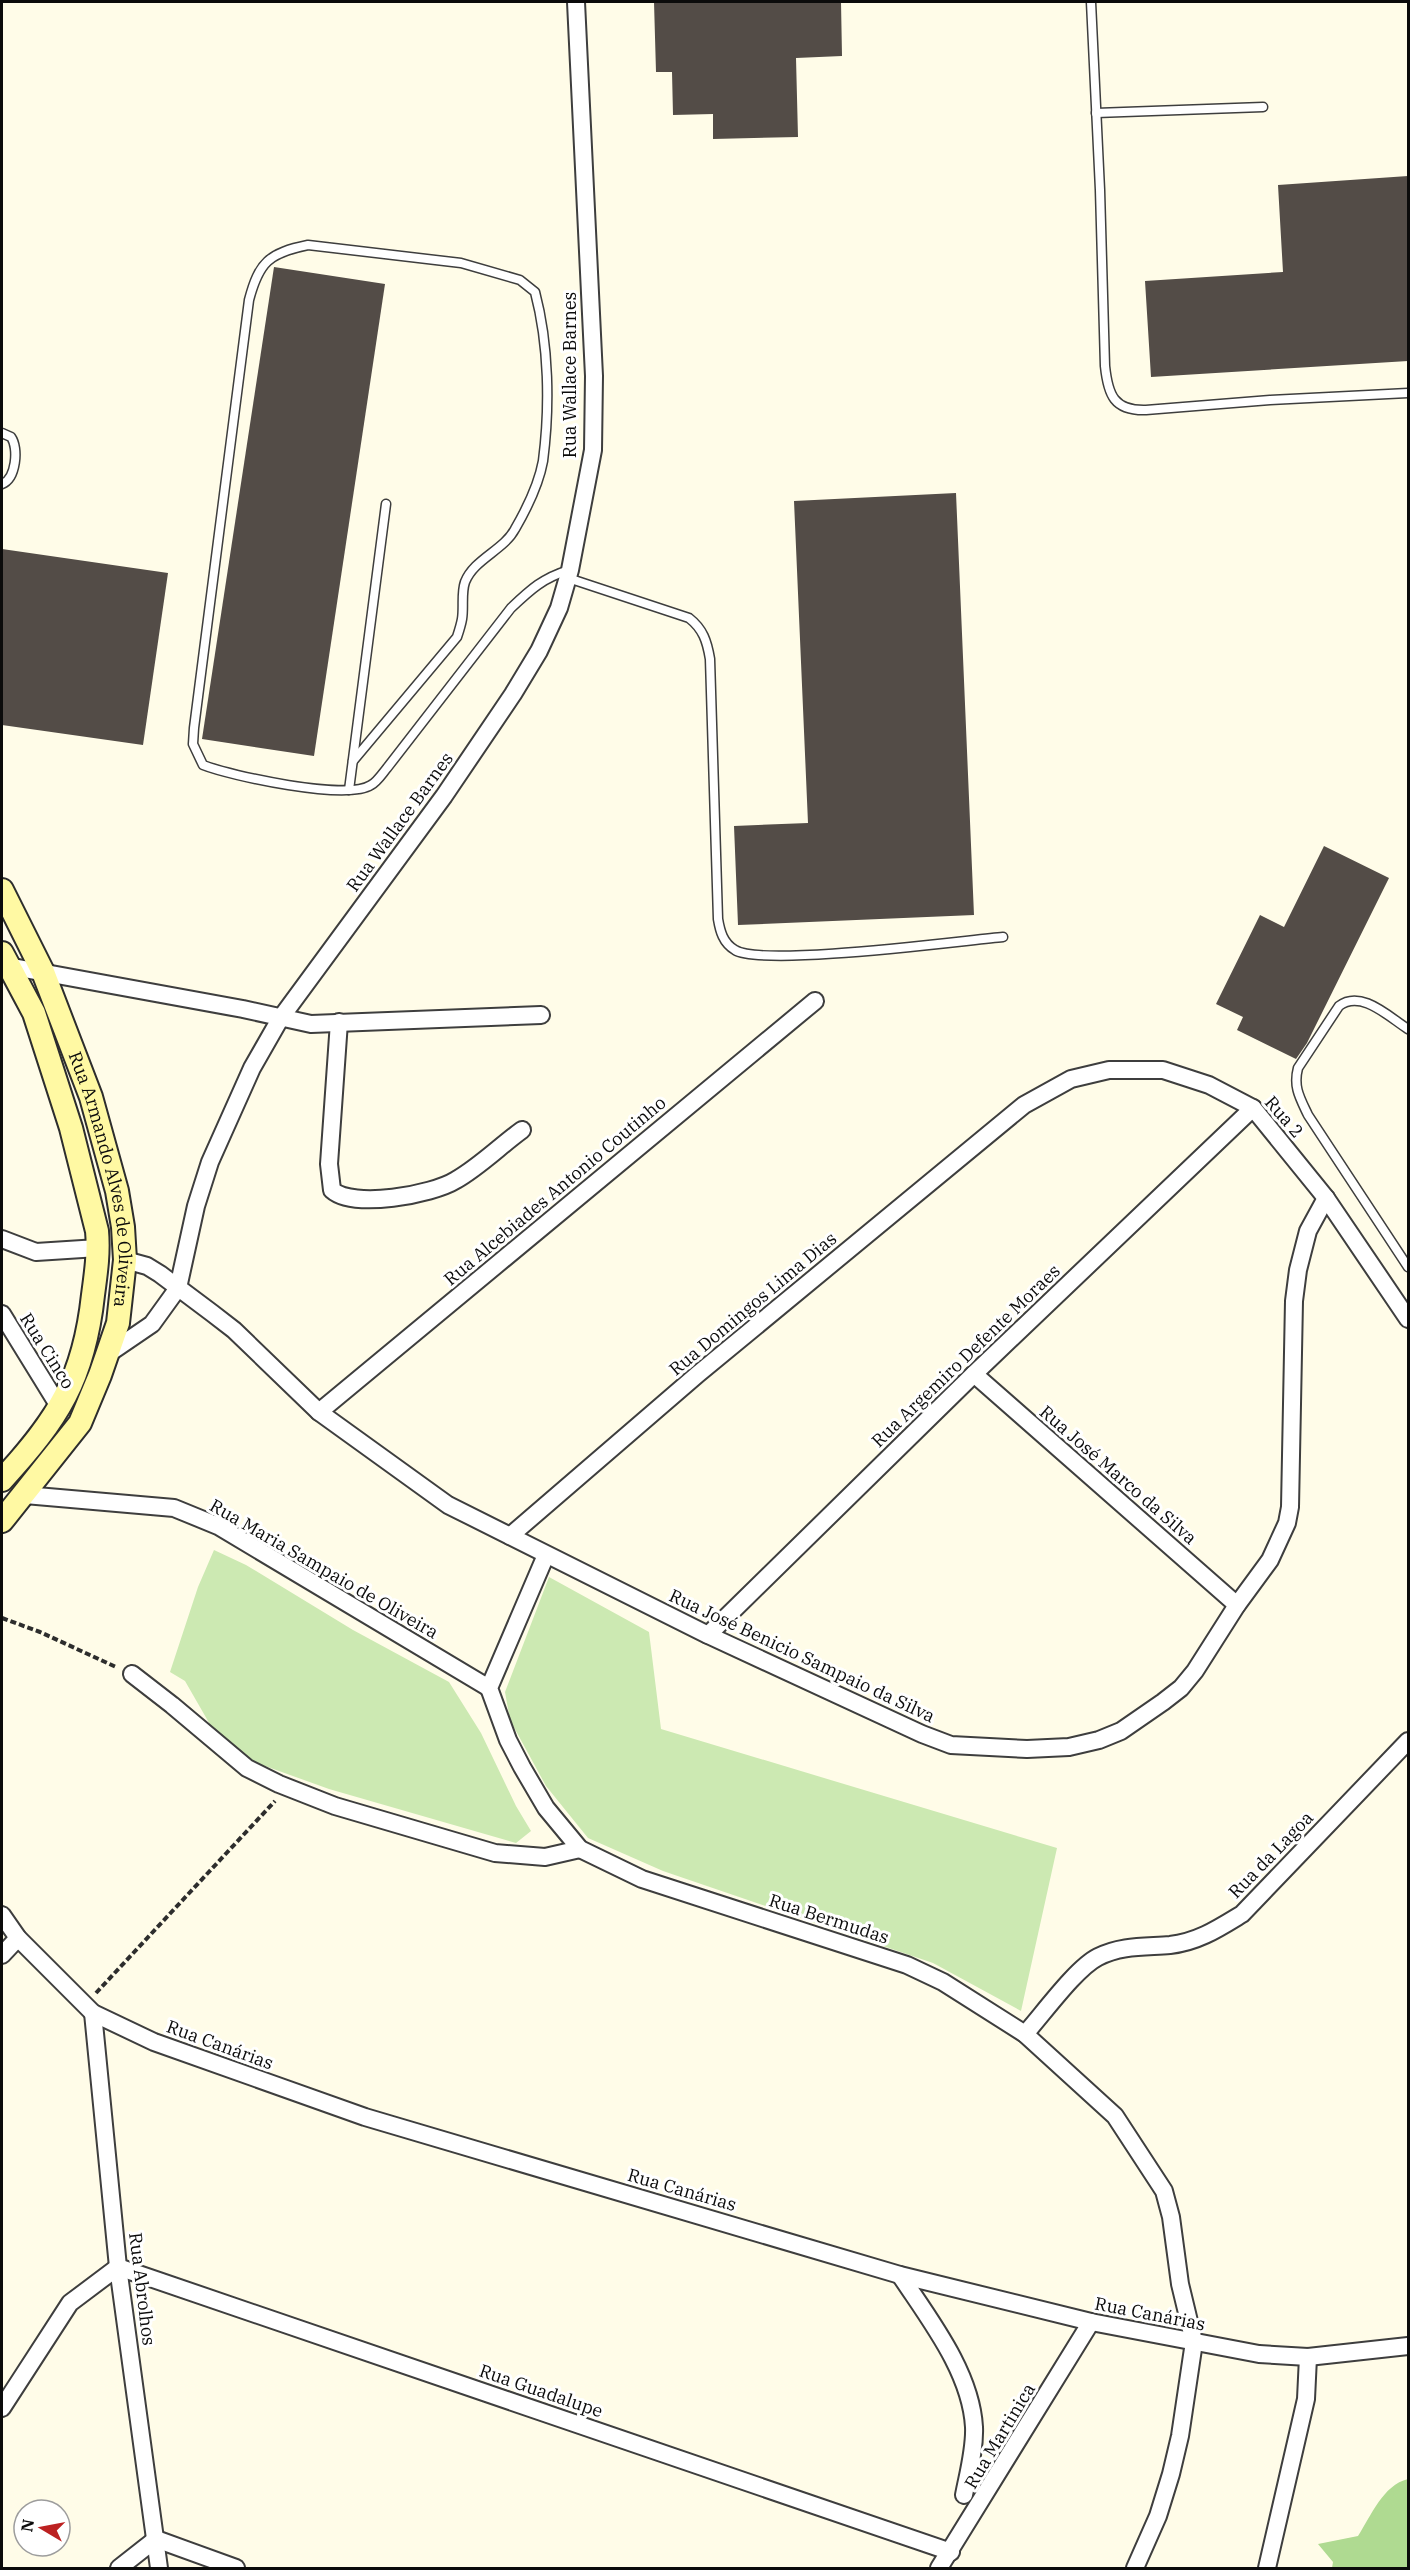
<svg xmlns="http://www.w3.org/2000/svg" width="1410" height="2570" font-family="'IBM Plex Serif',serif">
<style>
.green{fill:#cce9b2}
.forest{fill:#afda91}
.building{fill:#534c47}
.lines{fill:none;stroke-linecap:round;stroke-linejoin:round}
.service-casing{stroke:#3e3e3e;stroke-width:11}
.minor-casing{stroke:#3e3e3e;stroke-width:20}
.secondary-casing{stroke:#2d2d2d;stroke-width:26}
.path{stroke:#2d2d2d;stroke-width:4;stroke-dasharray:6 3;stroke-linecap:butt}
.service{stroke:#fff;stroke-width:8}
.minor{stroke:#fff;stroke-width:16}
.secondary{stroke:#fff9a3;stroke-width:22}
.labels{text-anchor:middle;stroke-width:6;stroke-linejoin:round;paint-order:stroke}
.street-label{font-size:18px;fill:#0b0b0b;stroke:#fff}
</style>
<rect width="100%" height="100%" fill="#fffce8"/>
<g class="green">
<path d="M214 1550 246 1565 353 1630 449 1682 481 1733 516 1806 531 1831 516 1843 329 1789 254 1762 212 1728 185 1681 170 1672 198 1587Z"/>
<path d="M549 1577 649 1632 661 1729 1057 1848 1021 2011 933 1963 663 1871 588 1838 546 1786 510 1720 505 1692Z"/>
</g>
<path class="forest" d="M1408 2479V2568H1332L1333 2562 1318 2544 1358 2536C1371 2516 1383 2485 1408 2479Z"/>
<g class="building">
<path d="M654 2H841L842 56 796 58 798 137 713 139V114L673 115 672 72H656Z"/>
<path d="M1408 176V361L1151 377 1145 281 1283 272 1278 185Z"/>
<path d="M274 267 385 284 314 756 202 739Z"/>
<path d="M956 493 974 915 738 925 734 826 808 823 794 501Z"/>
<path d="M2 549 168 573 143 745 2 725Z"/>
<path d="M1324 846 1389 878 1307 1043 1296 1059 1237 1030 1243 1017 1216 1004 1260 915 1284 927Z"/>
</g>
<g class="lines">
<defs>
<g id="service">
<path d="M1091 2 1100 190 1105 366C1108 395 1114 411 1146 410L1270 400 1408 393"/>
<path d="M1096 113 1263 107"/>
<path d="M2 433 11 437C19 448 16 479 2 484"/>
<path d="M568 578 689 618C703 629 707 641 710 659L718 919C720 931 723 943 735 950 762 967 959 941 1003 937"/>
<path d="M353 761 457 637C459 631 461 625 462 619 464 608 461 593 465 582 474 559 504 550 515 529 526 510 539 483 543 461 550 407 549 345 535 292L520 280 461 263 308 245C269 253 259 262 249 300L194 728 193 744 203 765C231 776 347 801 371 785 377 782 382 774 387 768L511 608C531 589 543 578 569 570"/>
<path d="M349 790 386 504"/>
<path d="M1408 1029C1389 1017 1361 989 1339 1006L1298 1068C1293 1087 1300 1098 1308 1115L1408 1267"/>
</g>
<g id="minor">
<path d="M2 965 243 1009 311 1024 541 1015"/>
<path d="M339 1022 329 1164 332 1190C353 1209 432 1195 456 1180 479 1167 500 1146 522 1130"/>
<path d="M2 1239 36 1252 98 1248"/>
<path d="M125 1260 147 1266 160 1274 212 1313 234 1330 319 1412 448 1505 708 1635 922 1734 951 1745 1027 1749 1069 1747 1099 1740 1121 1731 1163 1702 1181 1688 1195 1671 1237 1605 1270 1560 1287 1523 1290 1507 1294 1301 1298 1270 1308 1231 1326 1198"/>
<path d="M2 1314 60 1408"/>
<path d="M108 1354 152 1324 178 1288 196 1206 210 1162 252 1068 280 1019 444 796 513 694 539 651 559 608 570 570 593 450 594 376 576 2"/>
<path d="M974 1374 1237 1605"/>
<path d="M319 1412 815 1001"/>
<path d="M25 1495 174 1508 218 1526 489 1688"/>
<path d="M510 1536 698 1374 1024 1105 1071 1079 1109 1070H1163L1209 1085 1253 1108 1326 1198 1408 1319"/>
<path d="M546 1555 489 1688 508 1740 522 1767 546 1808 580 1849 642 1879 907 1965 943 1982 1025 2034 1115 2116 1164 2191 1171 2217 1180 2284 1194 2342 1180 2436 1171 2474 1158 2516 1135 2568"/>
<path d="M708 1635 974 1374 1253 1108"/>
<path d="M132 1674 172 1705 247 1768 279 1784 335 1806 495 1853 545 1857 580 1849"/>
<path d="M2 1915 18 1938 93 2013 154 2042 365 2117 900 2275 1091 2322 1259 2354 1308 2357 1408 2346"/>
<path d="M2 1955 18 1938"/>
<path d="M93 2013 118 2267 159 2568"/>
<path d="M1025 2034C1043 2014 1076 1968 1098 1957 1121 1945 1146 1947 1170 1945 1198 1942 1219 1928 1242 1914L1408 1741"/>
<path d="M900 2275C929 2319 971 2372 974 2427 975 2449 968 2474 964 2495"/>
<path d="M2 2408 70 2303 118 2267 951 2552"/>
<path d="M119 2568 156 2539 236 2568"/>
<path d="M939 2568 1091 2322"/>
<path d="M1267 2568 1306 2399 1308 2357"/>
</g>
<g id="secondary">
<path id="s1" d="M2 890 43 972 91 1097 117 1191 123 1227 125 1260 118 1323 100 1375 80 1423 2 1521"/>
<path d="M2 953 34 1013 71 1128 97 1231C99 1252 96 1273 93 1295 84 1379 58 1419 2 1480"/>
</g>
</defs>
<use href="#service" class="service-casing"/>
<use href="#minor" class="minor-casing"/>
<use href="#secondary" class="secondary-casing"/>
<g class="path">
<path d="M2 1618 40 1632 116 1667"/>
<path d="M96 1993 275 1801"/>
</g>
<use href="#service" class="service"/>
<use href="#minor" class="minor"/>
<use href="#secondary" class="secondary"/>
</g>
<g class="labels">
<g class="street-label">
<text transform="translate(570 375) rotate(-90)" y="6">Rua Wallace Barnes</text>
<text transform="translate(400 822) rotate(-54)" y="6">Rua Wallace Barnes</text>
<text transform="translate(1284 1117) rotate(49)" y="6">Rua 2</text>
<text dy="6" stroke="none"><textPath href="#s1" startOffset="309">Rua Armando Alves de Oliveira</textPath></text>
<text transform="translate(555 1191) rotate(-40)" y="6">Rua Alcebiades Antonio Coutinho</text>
<text transform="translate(753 1304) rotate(-40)" y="6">Rua Domingos Lima Dias</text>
<text transform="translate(47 1351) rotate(58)" y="6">Rua Cinco</text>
<text transform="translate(966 1356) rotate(-44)" y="6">Rua Argemiro Defente Moraes</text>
<text transform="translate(1118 1475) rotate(41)" y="6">Rua José Marco da Silva</text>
<text transform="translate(324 1569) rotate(30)" y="6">Rua Maria Sampaio de Oliveira</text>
<text transform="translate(802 1656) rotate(25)" y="6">Rua José Benicio Sampaio da Silva</text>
<text transform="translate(1271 1855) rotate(-46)" y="6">Rua da Lagoa</text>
<text transform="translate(829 1919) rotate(18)" y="6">Rua Bermudas</text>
<text transform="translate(220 2045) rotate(20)" y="6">Rua Canárias</text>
<text transform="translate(682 2190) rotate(16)" y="6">Rua Canárias</text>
<text transform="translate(142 2289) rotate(83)" y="6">Rua Abrolhos</text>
<text transform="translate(1150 2314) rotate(11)" y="6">Rua Canárias</text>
<text transform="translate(541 2391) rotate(19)" y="6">Rua Guadalupe</text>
<text transform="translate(1000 2436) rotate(-59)" y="6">Rua Martinica</text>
</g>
</g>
<rect width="1410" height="2570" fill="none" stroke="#0b0b0b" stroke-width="6"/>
<g transform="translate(42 2528) rotate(280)"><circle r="28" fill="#ffffff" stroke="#9d9d9d" stroke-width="1.5"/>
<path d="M0-4.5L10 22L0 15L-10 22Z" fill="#bc2121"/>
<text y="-9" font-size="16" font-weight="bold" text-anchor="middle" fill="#0b0b0b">N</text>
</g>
</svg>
